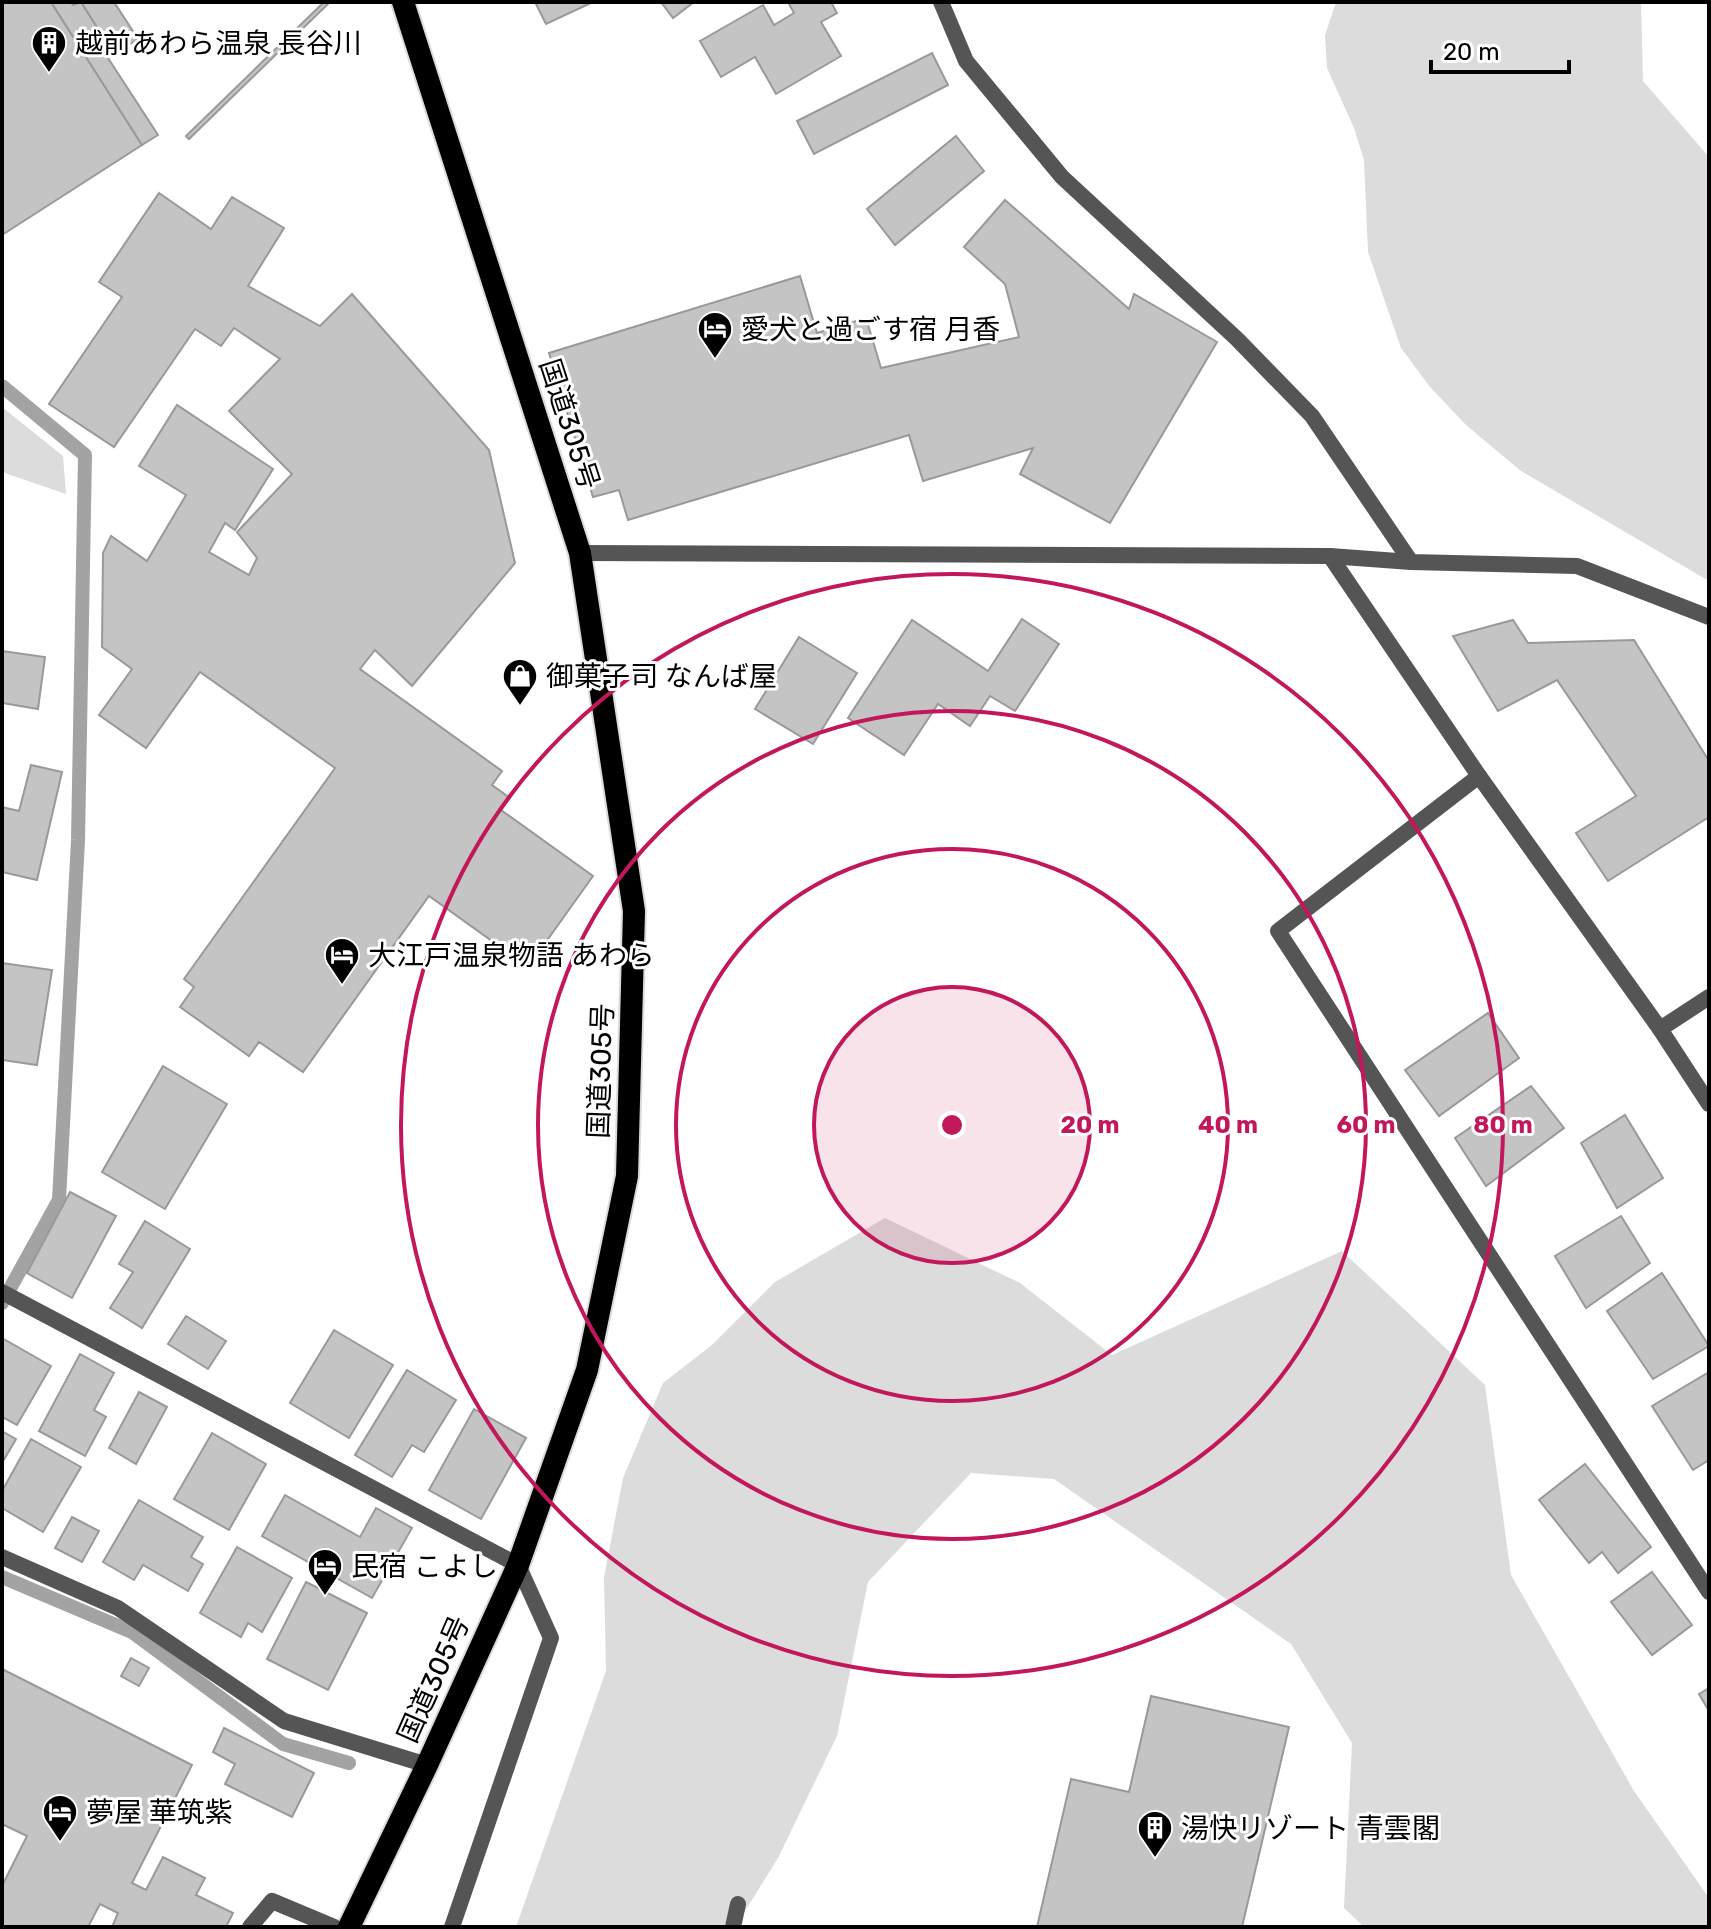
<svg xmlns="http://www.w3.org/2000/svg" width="1711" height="1929" font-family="Rubik,'Noto Sans JP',sans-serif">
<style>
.green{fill:#dcdcdc}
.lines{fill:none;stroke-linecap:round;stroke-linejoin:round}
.stream{stroke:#a3a3a3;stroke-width:14}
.building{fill:#c4c4c4;stroke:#999;stroke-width:2}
.trunk-casing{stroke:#dbdbdb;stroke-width:26}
.service{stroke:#555;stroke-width:16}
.minor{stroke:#555;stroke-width:16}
.tertiary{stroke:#555;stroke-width:16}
.trunk{stroke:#000;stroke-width:22}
.ring{fill:none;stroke:#c2185b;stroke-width:4}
.labels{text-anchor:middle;stroke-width:6;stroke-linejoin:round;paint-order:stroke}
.poi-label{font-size:28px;fill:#000;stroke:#fff;text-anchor:start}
.street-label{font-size:28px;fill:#000;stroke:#fff}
.centre{fill:#c2185b;stroke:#fff;stroke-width:4}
.ring-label{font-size:24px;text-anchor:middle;font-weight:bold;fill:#c2185b;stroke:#fff;stroke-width:6;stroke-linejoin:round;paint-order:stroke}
</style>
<rect width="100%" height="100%" fill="#fff"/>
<g class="green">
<path d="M1336 2H1641L1643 81 1709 157V581L1521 471 1466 425 1430 387 1401 348 1368 252 1364 160 1354 128 1327 68 1325 35Z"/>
<path d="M2 407 63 456 66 494 2 472Z"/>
<path d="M885 1218 1020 1283 1112 1355 1342 1251 1485 1385 1511 1575 1634 1791 1709 1898V1927H1364L1344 1908 1352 1743 1291 1644 1054 1479 971 1473 868 1582 837 1736 778 1858 735 1927H516L606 1671 604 1577 623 1478 663 1383 712 1345 775 1282Z"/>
</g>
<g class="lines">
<g class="stream">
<path d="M2 386 85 455 78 840 59 1200 2 1303"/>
<path d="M2 1577 132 1632 283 1744 349 1763"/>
</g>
</g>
<g class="building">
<path d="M2 2H51L142 145 2 235Z"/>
<path d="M51 2H71L73 5 81 2 114 54 108 58 158 135 142 145Z"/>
<path d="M81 2H114L138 39 114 54Z"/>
<path d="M324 2H330L189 139 186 136Z"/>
<path d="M535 2H593L546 24Z"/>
<path d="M661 2H694L673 18Z"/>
<path d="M788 2H831L837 13 821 22 841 56 776 94 755 57 721 77 700 41 763 5 774 25 794 13Z"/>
<path d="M932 53 948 85 814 154 797 121Z"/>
<path d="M956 136 984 171 895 245 867 209Z"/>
<path d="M159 193 211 229 232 197 284 228 248 286 320 326 352 294 489 450 515 563 412 686 375 650 360 669 502 771 492 785 510 798 501 810 593 876 528 967 429 896 303 1072 259 1042 249 1056 180 1007 194 987 184 979 335 768 200 672 146 748 99 715 132 669 102 647 103 553 111 536 147 561 186 495 139 466 177 405 273 469 235 530 225 523 209 552 249 575 257 558 237 532 292 474 229 411 280 359 234 328 221 346 195 329 114 447 49 404 122 297 99 282Z"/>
<path d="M1005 200 1129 309 1134 294 1217 342 1110 523 1020 474 1033 448 923 481 909 435 628 520 619 490 593 497 549 353 800 276 817 333 866 318 881 368 1019 337 1005 284 964 247Z"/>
<path d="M1022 619 1059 644 1015 711 990 696 970 726 938 704 904 755 848 718 912 620 988 671Z"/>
<path d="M1513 620 1528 643 1634 640 1709 761V817L1608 881 1576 833 1636 796 1557 680 1498 711 1453 636Z"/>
<path d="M799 637 857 673 813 744 755 709Z"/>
<path d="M2 651 45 657 38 709 2 703Z"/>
<path d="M31 765 62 772 37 880 2 872V807L19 811Z"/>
<path d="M2 963 52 970 37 1065 2 1060Z"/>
<path d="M1488 1013 1519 1058 1439 1116 1405 1070Z"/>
<path d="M163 1066 227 1104 165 1209 102 1172Z"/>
<path d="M1531 1086 1564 1128 1486 1186 1455 1138Z"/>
<path d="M1625 1115 1663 1178 1617 1208 1581 1143Z"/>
<path d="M70 1192 116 1216 72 1298 27 1273Z"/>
<path d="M1621 1216 1650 1263 1586 1308 1555 1256Z"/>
<path d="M145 1221 190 1249 142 1328 110 1308 133 1272 119 1264Z"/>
<path d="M1662 1273 1709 1346 1653 1379 1607 1311Z"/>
<path d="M186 1316 226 1341 208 1369 168 1344Z"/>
<path d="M334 1330 393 1365 349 1438 290 1403Z"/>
<path d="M2 1338 51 1366 17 1425 2 1417Z"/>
<path d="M80 1354 114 1373 94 1410 106 1417 85 1456 39 1431Z"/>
<path d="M407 1370 456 1400 424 1452 412 1445 392 1477 355 1455Z"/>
<path d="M1709 1372V1460L1693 1470 1652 1406Z"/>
<path d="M139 1392 167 1407 136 1464 109 1448Z"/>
<path d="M474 1409 526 1438 481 1519 429 1490Z"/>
<path d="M2 1431 16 1439 2 1463Z"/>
<path d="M212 1433 266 1464 229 1530 174 1499Z"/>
<path d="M31 1439 81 1467 43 1532 2 1508V1491Z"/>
<path d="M1585 1464 1651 1547 1618 1573 1602 1552 1589 1563 1539 1500Z"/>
<path d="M285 1495 360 1537 376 1508 412 1528 372 1598 262 1536Z"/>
<path d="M139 1500 203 1537 191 1557 203 1564 188 1591 143 1565 134 1580 103 1562Z"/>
<path d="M72 1517 99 1531 82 1562 55 1548Z"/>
<path d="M237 1547 292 1578 262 1632 248 1623 241 1637 200 1613Z"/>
<path d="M1652 1572 1692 1625 1652 1655 1611 1602Z"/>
<path d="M306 1582 367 1613 328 1690 267 1659Z"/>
<path d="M131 1658 149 1668 139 1686 121 1676Z"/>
<path d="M2 1669 192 1765 132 1883 146 1890 163 1857 205 1878 196 1895 233 1913 226 1927H112L118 1913 100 1904 88 1927H2V1886L27 1836 2 1824Z"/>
<path d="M1709 1688V1711L1699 1694Z"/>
<path d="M1151 1696 1289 1727 1242 1927H1037L1071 1779 1129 1792Z"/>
<path d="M224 1728 314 1773 292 1817 225 1784 235 1764 213 1752Z"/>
</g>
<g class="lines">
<defs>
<path id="trunk" d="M349 1927 427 1765 518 1565 587 1370 627 1176 634 911 580 553 403 2"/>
</defs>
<use href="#trunk" class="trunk-casing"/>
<path class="service" d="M250 1927 272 1901 334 1927"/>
<g class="minor">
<path d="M941 2 966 61 1062 177 1237 339 1312 416 1411 562"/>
<path d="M1330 556 1479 776 1660 1029 1709 1104"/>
<path d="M1479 776 1278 931 1709 1592"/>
<path d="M1660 1029 1709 997"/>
<path d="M2 1292 518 1565 551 1638 452 1927"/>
<path d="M2 1557 118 1608 284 1721 427 1765"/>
<path d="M733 1927 738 1904"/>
</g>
<path class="tertiary" d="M580 553 1330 556 1411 562 1577 566 1709 617"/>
<use href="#trunk" class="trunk"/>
</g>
<circle cx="952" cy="1125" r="138" fill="#c2185b" fill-opacity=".12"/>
<g class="ring">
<circle cx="952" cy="1125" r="138"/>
<circle cx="952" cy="1125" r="276"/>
<circle cx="952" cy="1125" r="414"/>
<circle cx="952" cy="1125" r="551"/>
</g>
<defs>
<symbol id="building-pin" viewBox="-11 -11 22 30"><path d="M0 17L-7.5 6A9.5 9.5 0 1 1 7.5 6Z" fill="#000" stroke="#fff"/><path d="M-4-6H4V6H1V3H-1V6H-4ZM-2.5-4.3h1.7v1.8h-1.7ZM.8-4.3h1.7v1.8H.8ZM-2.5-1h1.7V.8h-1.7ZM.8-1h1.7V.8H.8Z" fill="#fff"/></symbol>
<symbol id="hotel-pin" viewBox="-11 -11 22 30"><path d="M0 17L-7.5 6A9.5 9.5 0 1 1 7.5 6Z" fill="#000" stroke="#fff"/><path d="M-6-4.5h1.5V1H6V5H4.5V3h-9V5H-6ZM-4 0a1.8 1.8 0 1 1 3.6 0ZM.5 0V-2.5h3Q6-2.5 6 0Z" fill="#fff"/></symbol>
<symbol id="shop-pin" viewBox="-11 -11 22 30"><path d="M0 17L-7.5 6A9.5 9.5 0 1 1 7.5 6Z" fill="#000" stroke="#fff"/><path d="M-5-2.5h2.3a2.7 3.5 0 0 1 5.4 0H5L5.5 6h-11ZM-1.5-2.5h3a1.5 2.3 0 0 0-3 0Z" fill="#fff"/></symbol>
</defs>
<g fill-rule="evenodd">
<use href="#building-pin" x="29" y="23" width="40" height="54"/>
<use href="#hotel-pin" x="695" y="309" width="40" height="54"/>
<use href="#shop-pin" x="500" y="656" width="40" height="54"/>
<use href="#hotel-pin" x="322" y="935" width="40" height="54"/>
<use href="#hotel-pin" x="305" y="1546" width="40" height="54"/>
<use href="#hotel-pin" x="40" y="1792" width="40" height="54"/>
<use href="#building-pin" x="1135" y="1808" width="40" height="54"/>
</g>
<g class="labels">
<g class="poi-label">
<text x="75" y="53">越前あわら温泉 長谷川</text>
<text x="741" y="339">愛犬と過ごす宿 月香</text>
<text x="546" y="686">御菓子司 なんば屋</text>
<text x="368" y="965">大江戸温泉物語 あわら</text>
<text x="351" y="1576">民宿 こよし</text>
<text x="86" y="1822">夢屋 華筑紫</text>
<text x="1181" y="1838">湯快リゾート 青雲閣</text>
</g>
<g class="street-label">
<text transform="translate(570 424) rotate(72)" y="10">国道305号</text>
<text transform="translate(600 1071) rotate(-88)" y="10">国道305号</text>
<text transform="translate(433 1679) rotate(-66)" y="10">国道305号</text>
</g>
</g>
<circle cx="952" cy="1125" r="12" class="centre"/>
<g class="ring-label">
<text x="1090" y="1133">20 m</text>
<text x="1228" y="1133">40 m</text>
<text x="1366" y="1133">60 m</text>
<text x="1503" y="1133">80 m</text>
</g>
<rect width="1711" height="1929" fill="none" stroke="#000000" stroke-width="8"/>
<path d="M1431 60v12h138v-12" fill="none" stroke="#000000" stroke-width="4"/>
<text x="1443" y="60" font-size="24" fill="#000000" stroke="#ffffff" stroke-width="6" paint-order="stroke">20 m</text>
</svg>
